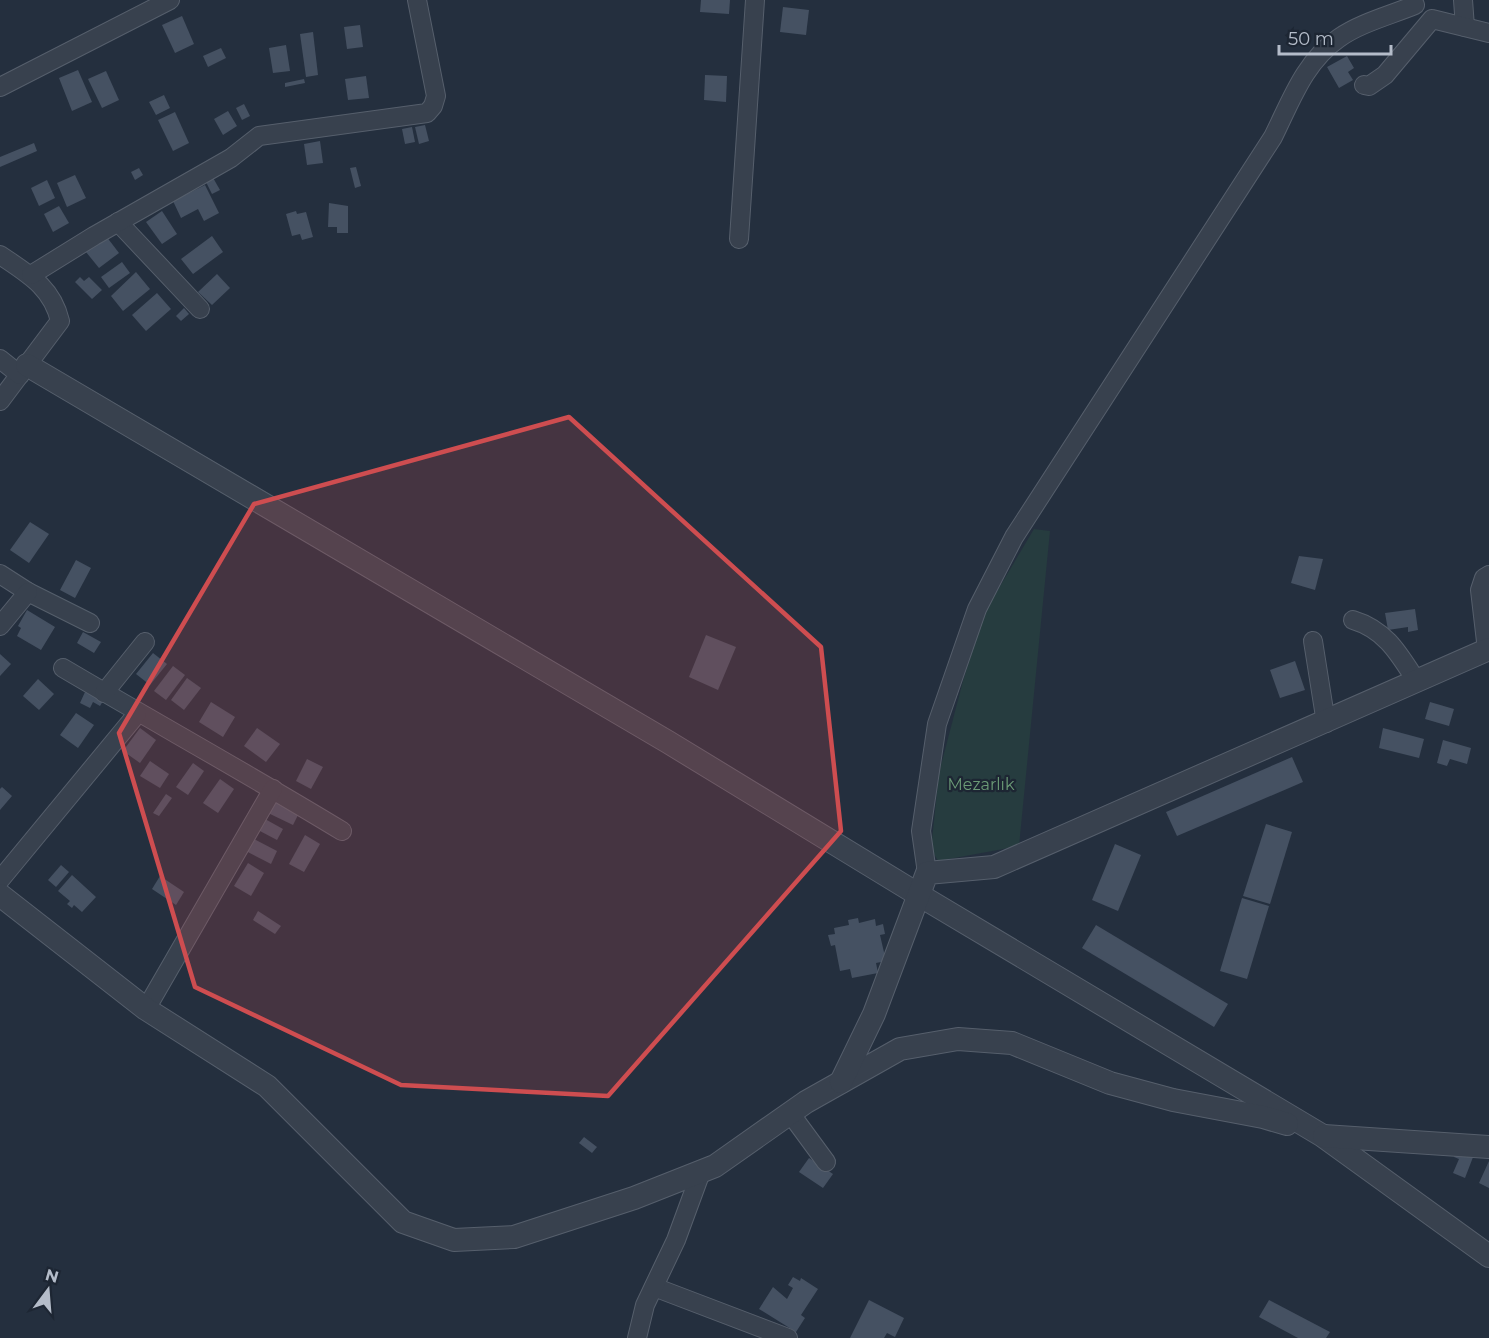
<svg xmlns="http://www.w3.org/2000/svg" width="1489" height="1338" font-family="Montserrat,sans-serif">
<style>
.green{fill:#263c3f}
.building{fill:#455162}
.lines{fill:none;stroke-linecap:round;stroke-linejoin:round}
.minor-casing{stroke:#565f6c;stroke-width:20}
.tertiary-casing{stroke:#565f6c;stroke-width:24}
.minor{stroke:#38414e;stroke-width:18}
.tertiary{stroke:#38414e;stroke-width:22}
.marked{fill:#ce4d50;fill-opacity:0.2;stroke:#ce4d50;stroke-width:4.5;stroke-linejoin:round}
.labels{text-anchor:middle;stroke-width:4.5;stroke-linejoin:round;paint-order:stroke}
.park-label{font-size:16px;fill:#6b9a76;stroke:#1d2633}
</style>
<rect width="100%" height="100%" fill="#242f3e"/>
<path class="green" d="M1034 529 1050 531 1019 846 938 861 931 849 939 773 963 681 984 613Z"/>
<g class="building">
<path d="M701 0H730L729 14 700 12Z"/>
<path d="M783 7 809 10 806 35 780 32Z"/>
<path d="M182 16 194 44 175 53 162 25Z"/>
<path d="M360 25 363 47 347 49 344 27Z"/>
<path d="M313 32 318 75 306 77 300 34Z"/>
<path d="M286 45 290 71 273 73 269 48Z"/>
<path d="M221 48 226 58 208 67 203 56Z"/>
<path d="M1347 56 1354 68 1348 72 1353 80 1339 88 1327 67Z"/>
<path d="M78 70 92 102 72 111 59 78Z"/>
<path d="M106 71 119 100 102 108 88 79Z"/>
<path d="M705 75 727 76 726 102 704 100Z"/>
<path d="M366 76 369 98 348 100 345 79Z"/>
<path d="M304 79 305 83 285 87V83Z"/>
<path d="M164 95 170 108 156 115 149 102Z"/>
<path d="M244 104 250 116 242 120 236 108Z"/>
<path d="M228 111 237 126 223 135 214 119Z"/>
<path d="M175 112 189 143 173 151 158 120Z"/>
<path d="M425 125 429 141 419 144 415 127Z"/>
<path d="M412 127 415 142 405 144 402 129Z"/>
<path d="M320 141 323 163 307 165 304 144Z"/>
<path d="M34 143 37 151 0 167V157Z"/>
<path d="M356 167 361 186 355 188 350 168Z"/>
<path d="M139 168 143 175 135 180 131 172Z"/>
<path d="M75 175 86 198 67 207 57 183Z"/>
<path d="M212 176 220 190 212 194 205 180Z"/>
<path d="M47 180 55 198 39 206 31 188Z"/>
<path d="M205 185 219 213 204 221 198 209 181 218 173 201Z"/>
<path d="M329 203 348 206V233H337V227H328Z"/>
<path d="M59 206 69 223 53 232 44 214Z"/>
<path d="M162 211 177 234 162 244 146 222Z"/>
<path d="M296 211 297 214 306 212 313 237 302 240 300 234 292 236 286 214Z"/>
<path d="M106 236 119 253 99 268 86 252Z"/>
<path d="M212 236 223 252 193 274 181 259Z"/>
<path d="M122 262 130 273 109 288 101 277Z"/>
<path d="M136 272 150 289 123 311 111 296Z"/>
<path d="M217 274 230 288 212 305 198 292Z"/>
<path d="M80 277 84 281 89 277 102 290 92 299 75 282Z"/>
<path d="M157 293 171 309 146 331 132 315Z"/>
<path d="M184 308 189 314 181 321 176 316Z"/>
<path d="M30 522 49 534 29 563 10 550Z"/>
<path d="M1299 556 1323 559 1315 590 1291 583Z"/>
<path d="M76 560 91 568 75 598 60 590Z"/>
<path d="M1415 609 1418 630 1408 632V627L1388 630 1385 613Z"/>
<path d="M27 610 55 627 41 650 17 636 21 628 18 626Z"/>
<path d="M83 632 101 642 94 653 77 643Z"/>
<path d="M706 635 736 647 718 690 689 677Z"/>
<path d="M153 653 167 664 150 685 136 674Z"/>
<path d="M0 654 11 664 0 676Z"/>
<path d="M1295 661 1305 690 1280 698 1270 670Z"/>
<path d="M173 666 185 675 166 700 154 691Z"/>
<path d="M187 678 201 688 184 710 171 700Z"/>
<path d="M38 679 54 694 39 710 23 696Z"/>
<path d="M85 692 103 701 100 706 93 702 90 708 80 703Z"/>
<path d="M211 702 235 717 223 737 199 722Z"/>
<path d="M1430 702 1454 709 1449 726 1425 719Z"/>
<path d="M76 713 94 725 78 748 60 735Z"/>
<path d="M140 728 156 740 140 763 123 751Z"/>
<path d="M257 728 280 744 266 762 244 746Z"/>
<path d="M1383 728 1424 739 1419 758 1379 748Z"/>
<path d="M1443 740 1471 748 1467 764 1450 759 1447 766 1437 763Z"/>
<path d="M1292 757 1303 782 1177 836 1166 812Z"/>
<path d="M307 759 323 767 311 789 296 781Z"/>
<path d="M150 761 169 774 160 788 140 776Z"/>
<path d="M193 763 204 771 188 795 176 787Z"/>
<path d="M220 779 234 789 218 813 203 803Z"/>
<path d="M2 787 12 796 0 810V789Z"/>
<path d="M166 794 172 798 159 816 153 813Z"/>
<path d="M274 798 300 811 293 825 266 812Z"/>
<path d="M265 819 283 829 277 840 258 830Z"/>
<path d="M1266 824 1292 832 1270 904 1243 896Z"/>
<path d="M305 835 320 844 304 872 289 864Z"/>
<path d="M248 836 277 851 271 864 242 849Z"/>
<path d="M1115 844 1141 855 1118 911 1092 900Z"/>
<path d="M248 863 264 873 251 896 234 886Z"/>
<path d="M61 865 69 872 56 887 48 880Z"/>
<path d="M72 875 96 897 82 912 74 905 72 908 67 904 70 901 58 891Z"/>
<path d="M160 876 184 892 176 905 152 889Z"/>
<path d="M1242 898 1269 906 1247 979 1220 971Z"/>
<path d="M258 911 281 926 275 934 253 920Z"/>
<path d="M858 918 859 923 875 919 876 926 883 924 885 934 880 935 886 961 876 963 878 973 852 978 850 969 840 971 835 945 831 946 828 935 835 934 834 928 849 925 848 920Z"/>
<path d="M1096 925 1228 1004 1214 1027 1082 948Z"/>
<path d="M584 1137 597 1147 592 1153 579 1143Z"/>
<path d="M1459 1145 1475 1152 1465 1178 1453 1173 1459 1159 1454 1157Z"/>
<path d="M809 1158 833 1174 823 1188 799 1172Z"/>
<path d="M1489 1161V1188L1479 1183Z"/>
<path d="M793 1277 800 1281 801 1278 818 1289 801 1315 805 1318 796 1332 759 1309 773 1287 787 1299 793 1288 788 1285Z"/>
<path d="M869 1300 904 1318 895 1337 887 1333 884 1338H850Z"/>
<path d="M1269 1300 1330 1332 1326 1338H1298L1259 1317Z"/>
</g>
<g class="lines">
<defs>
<g id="minor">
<path d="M1463 0 1465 27"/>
<path d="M1364 85 1369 86 1385 75 1432 19 1489 33"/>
<path d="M0 87 170 0"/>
<path d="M118 222 200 309"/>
<path d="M739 239 755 0"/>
<path d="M0 255C28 274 52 287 60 321L0 401"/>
<path d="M31 275 94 236 231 158 259 136 427 113 433 106 436 96 417 0"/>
<path d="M0 359 20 375"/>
<path d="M0 574 28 592 90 623"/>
<path d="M1353 620C1386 630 1399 654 1417 682"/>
<path d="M0 626 28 592"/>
<path d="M1313 641 1326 723"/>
<path d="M1487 650 1480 590 1484 578 1489 575"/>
<path d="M63 668C156 723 250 775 342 831"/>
<path d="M104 693 145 642"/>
<path d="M927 873 921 831 937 724 977 609 1014 537 1273 137C1291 101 1304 62 1339 38 1360 23 1391 15 1415 5"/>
<path d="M0 880 137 714"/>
<path d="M146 1009 273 789"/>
<path d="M790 1113 826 1162"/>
<path d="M654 1287 788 1338"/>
<path d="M637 1338 645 1305 676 1240 701 1172"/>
</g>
<g id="tertiary">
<path d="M27 365 668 742 919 895 1323 1136 1489 1256"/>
<path d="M0 895 146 1009 267 1086 403 1222 454 1240 514 1237 634 1198 715 1166 806 1102 900 1049 958 1039 1012 1043 1110 1083 1173 1100 1263 1117 1287 1124"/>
<path d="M841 1082 874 1014 927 873 994 867 1489 649"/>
<path d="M1324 1136 1489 1147"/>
</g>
</defs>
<use href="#minor" class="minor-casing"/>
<use href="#tertiary" class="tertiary-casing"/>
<use href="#minor" class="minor"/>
<use href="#tertiary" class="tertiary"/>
</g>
<path class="marked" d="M569 417 821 647 841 831 608 1096 401 1085 195 987 119 733 254 504Z"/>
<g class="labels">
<g class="park-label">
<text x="981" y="790">Mezarlık</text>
</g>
</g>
<g transform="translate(48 1290) rotate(16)" stroke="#1d2633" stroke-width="4.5" paint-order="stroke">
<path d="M0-4.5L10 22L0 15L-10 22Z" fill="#b4bcc9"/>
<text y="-9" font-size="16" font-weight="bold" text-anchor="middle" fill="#b4bcc9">N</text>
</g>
<path d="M1279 45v9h112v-9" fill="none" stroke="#b4bcc9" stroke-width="3"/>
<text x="1288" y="45" font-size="18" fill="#b4bcc9" stroke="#1d2633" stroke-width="4.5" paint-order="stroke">50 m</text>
</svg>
